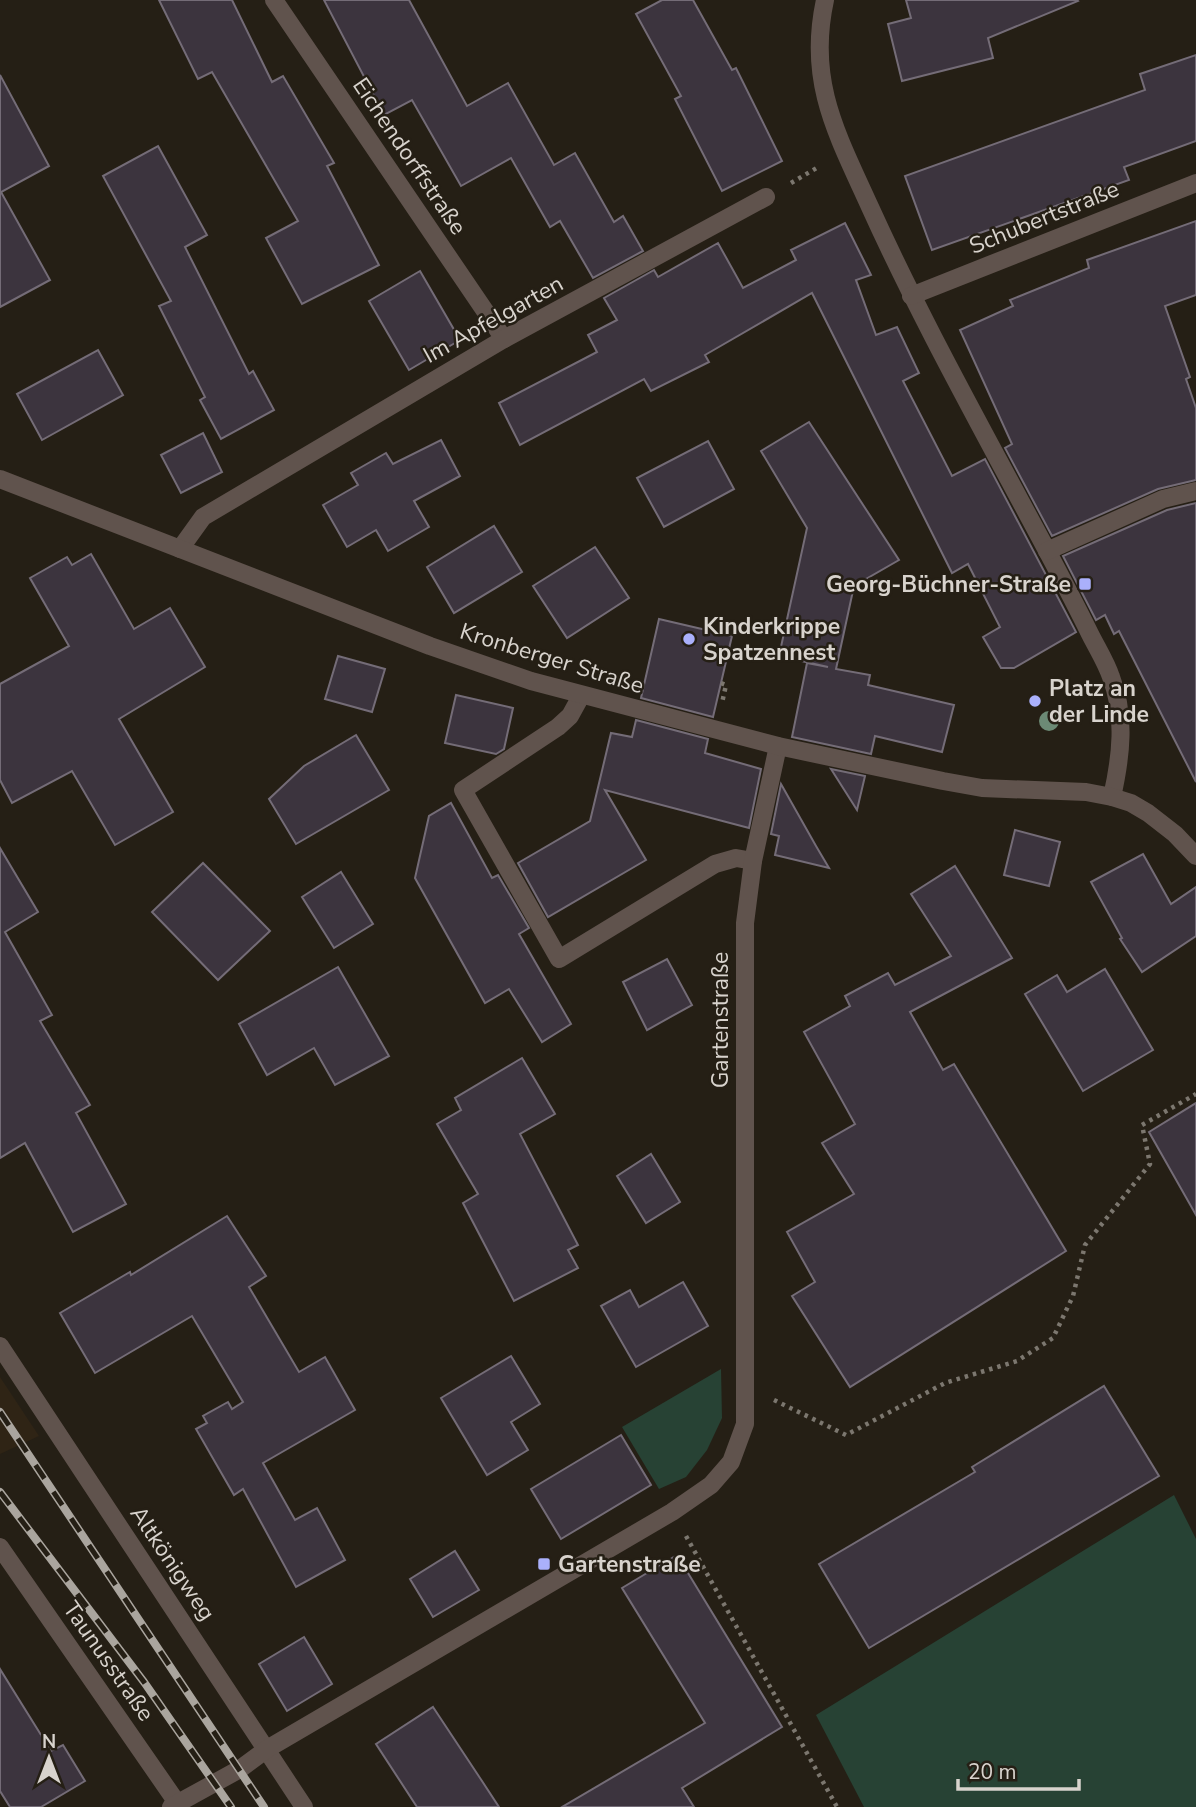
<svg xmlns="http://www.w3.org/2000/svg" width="1196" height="1807" font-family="'Nunito Sans',sans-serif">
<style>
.built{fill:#2f2415}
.green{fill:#274234}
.building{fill:#3c343e;stroke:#746c77;stroke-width:2}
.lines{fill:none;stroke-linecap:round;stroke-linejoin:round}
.path{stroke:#7c776f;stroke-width:4.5;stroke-dasharray:3.5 5;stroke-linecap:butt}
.service{stroke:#60534d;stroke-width:18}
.minor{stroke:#60534d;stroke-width:18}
.tertiary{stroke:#60534d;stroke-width:18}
.rail-casing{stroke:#aaa59e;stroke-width:8}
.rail{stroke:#251f15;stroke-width:5;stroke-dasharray:16;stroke-linecap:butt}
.tree{fill:#6c8a75}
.poi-dot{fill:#aab0fb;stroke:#251f15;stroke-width:2.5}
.labels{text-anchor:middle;stroke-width:5;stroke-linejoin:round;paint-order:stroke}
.street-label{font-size:23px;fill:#d8d3cd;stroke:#251f15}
.poi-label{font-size:23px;font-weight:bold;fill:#d8d3cd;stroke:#251f15;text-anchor:start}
</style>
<rect width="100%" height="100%" fill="#251f15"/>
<path class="built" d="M0 1377 39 1436 0 1454Z"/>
<g class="green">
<path d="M721 1369 722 1418 707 1450 686 1477 659 1489 622 1427Z"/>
<path d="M1174 1495 1196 1539V1807H864L816 1715Z"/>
</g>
<g class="building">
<path d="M159 0H232L272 82 283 76 334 163 327 166 379 265 302 304 266 238 298 221 212 72 198 79Z"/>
<path d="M324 0H409L467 106 508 83 554 165 575 153 614 222 623 216 643 251 593 278 560 221 550 227 511 158 461 186 412 100 384 115Z"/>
<path d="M662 0H693L732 70 736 68 782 161 722 191 675 99 681 96 636 14Z"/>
<path d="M906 0H1077L1078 1 988 38 993 58 902 81 888 24 911 18Z"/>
<path d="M1196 55V141L1124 167 1129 180 932 250 905 176 1145 90 1140 74Z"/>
<path d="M0 75 49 166 1 192 50 280 0 307Z"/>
<path d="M158 146 207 235 185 247 249 374 253 371 274 410 221 439 200 400 205 397 159 306 171 301 103 176Z"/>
<path d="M1196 221V295L1165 306 1190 377 1186 379 1196 408V480L1158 489 1052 536 1005 448 1012 444 960 330 1013 306 1010 300 1089 268 1087 260Z"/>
<path d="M845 223 871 275 856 280 876 335 897 327 919 373 903 381 952 476 985 459 1076 632 1014 668H1001L983 637 1000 627 968 564 952 573 812 293 705 355 709 362 651 391 644 379 520 445 499 403 597 352 588 335 617 320 604 298 654 270 658 277 718 243 743 288 796 260 791 250Z"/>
<path d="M420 271 460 340 409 370 369 301Z"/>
<path d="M98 350 123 395 42 440 17 394Z"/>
<path d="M809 422 899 560 854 586 836 669 870 675 868 685 954 705 942 752 875 736 871 754 792 737 807 663 828 667 779 656 807 528 761 451Z"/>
<path d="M203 433 222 472 181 493 161 455Z"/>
<path d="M441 440 460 476 414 501 429 527 388 551 376 530 347 547 323 505 358 485 351 473 386 453 393 464Z"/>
<path d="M708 441 734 489 664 527 637 478Z"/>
<path d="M1196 503V782L1119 631 1114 634 1105 615 1096 620 1063 556 1167 510Z"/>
<path d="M494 526 522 572 454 613 427 567Z"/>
<path d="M595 547 629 598 567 638 533 586Z"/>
<path d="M91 554 134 629 170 608 205 667 119 719 173 812 115 845 72 771 12 803 0 780V684L69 646 30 578 67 557 72 565Z"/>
<path d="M659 619 732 636 713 717 641 698Z"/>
<path d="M338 656 385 669 372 712 325 699Z"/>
<path d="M456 695 513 708 504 749 496 754 445 743Z"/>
<path d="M636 720 708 739 705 753 761 769 749 828 605 790 646 860 548 917 518 863 590 821 611 733 632 737Z"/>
<path d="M356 735 389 790 296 844 269 799 304 766Z"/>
<path d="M831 769 865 776 857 810Z"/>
<path d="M781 784 816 846 829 868 775 855 779 836 771 834Z"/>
<path d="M451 803 492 878 498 875 529 928 519 934 571 1024 542 1042 509 989 485 1003 415 878 429 816Z"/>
<path d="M1015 830 1060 842 1049 886 1004 875Z"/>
<path d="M0 848 38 912 5 932 52 1015 40 1021 90 1105 76 1113 126 1204 73 1232 25 1143 0 1158Z"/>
<path d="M1143 854 1171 904 1196 887V936L1142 972 1120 939 1122 938 1091 882Z"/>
<path d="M203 863 270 931 218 980 152 912Z"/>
<path d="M955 866 1012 958 910 1012 943 1070 954 1064 1066 1251 850 1387 792 1296 815 1282 787 1232 854 1194 822 1143 855 1124 804 1032 850 1006 845 996 888 973 895 985 951 956 911 894Z"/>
<path d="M341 872 373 924 334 948 302 897Z"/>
<path d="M667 959 692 1005 647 1030 623 982Z"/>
<path d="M338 967 389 1056 335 1085 314 1048 267 1075 239 1024Z"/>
<path d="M1105 969 1153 1050 1083 1091 1025 994 1057 975 1067 992Z"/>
<path d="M522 1058 555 1114 520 1134 578 1245 568 1250 578 1268 514 1301 463 1203 478 1194 437 1124 461 1110 455 1098Z"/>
<path d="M1196 1103V1215L1149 1132Z"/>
<path d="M651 1154 680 1202 646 1223 617 1176Z"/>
<path d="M227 1216 266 1276 249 1287 299 1372 325 1357 355 1410 263 1463 295 1520 317 1508 345 1560 296 1587 243 1489 234 1495 196 1429 207 1423 203 1416 228 1402 232 1409 243 1402 192 1316 95 1373 60 1313 130 1272 131 1275Z"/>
<path d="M683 1282 708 1326 636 1367 601 1306 630 1290 639 1307Z"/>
<path d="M511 1356 540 1404 511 1422 528 1450 487 1475 441 1398Z"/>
<path d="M1104 1386 1159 1476 869 1648 819 1564 975 1472 972 1467Z"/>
<path d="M621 1435 651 1485 561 1539 531 1489Z"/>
<path d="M455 1551 479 1590 433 1617 410 1579Z"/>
<path d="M677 1555 782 1727 682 1788 694 1807H562L705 1723 622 1588Z"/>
<path d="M304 1637 332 1684 287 1711 259 1664Z"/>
<path d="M0 1669 51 1751 63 1745 85 1781 41 1807H10L0 1791Z"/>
<path d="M433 1707 480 1778 499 1807H417L376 1744Z"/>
</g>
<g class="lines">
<g class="path">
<path d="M791 183 820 166"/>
<path d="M721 683 726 685 722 703"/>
<path d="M774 1400 846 1435 945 1383 1017 1361 1053 1338 1073 1296 1085 1245 1150 1164 1142 1125 1196 1094"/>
<path d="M686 1536 837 1807"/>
</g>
<path class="service" d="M581 696 570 716 558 727 463 790 559 959 715 864 736 858 753 861"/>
<g class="minor">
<path d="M274 0 504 339"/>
<path d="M825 0C807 82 837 134 870 207 918 313 974 414 1029 517 1050 556 1071 595 1090 634 1097 648 1106 662 1111 677 1126 716 1121 757 1112 797"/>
<path d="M911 296 1196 183"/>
<path d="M180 549 203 517 504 339 766 197"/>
<path d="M1047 551 1163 499 1196 491"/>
<path d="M0 1346 304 1807"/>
<path d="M0 1547 180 1807"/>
<path d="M171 1807 240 1769 267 1749 672 1512 711 1485 731 1462 745 1424V923L753 861 778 746"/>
</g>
<path class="tertiary" d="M0 479 430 646 531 681 778 746 943 781 982 788 1086 792 1112 797 1131 803 1148 813 1175 834 1196 856"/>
<defs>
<g id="rail">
<path d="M0 1412 264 1807"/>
<path d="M0 1492 144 1682 231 1807"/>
</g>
</defs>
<use href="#rail" class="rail-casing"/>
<use href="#rail" class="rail"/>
</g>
<circle class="tree" cx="1049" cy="721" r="10"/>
<g class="poi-dot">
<rect x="1078" y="577" width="14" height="14" rx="3.5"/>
<circle cx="689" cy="639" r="7"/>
<circle cx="1035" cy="701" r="7"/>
<rect x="537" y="1557" width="14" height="14" rx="3.5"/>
</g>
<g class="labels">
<g class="street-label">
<text transform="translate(410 156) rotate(56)" y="8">Eichendorffstraße</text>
<text transform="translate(1044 217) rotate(-22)" y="8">Schubertstraße</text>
<text transform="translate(493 319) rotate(-29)" y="8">Im Apfelgarten</text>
<text transform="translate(552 658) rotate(17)" y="8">Kronberger Straße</text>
<text transform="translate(720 1020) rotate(-90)" y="8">Gartenstraße</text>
<text transform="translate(173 1563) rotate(56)" y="8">Altkönigweg</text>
<text transform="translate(109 1661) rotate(55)" y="8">Taunusstraße</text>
</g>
<g class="poi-label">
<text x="1071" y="592" text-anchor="end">Georg-Büchner-Straße</text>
<text x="703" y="634">Kinderkrippe<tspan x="703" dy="26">Spatzennest</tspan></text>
<text x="1049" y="696">Platz an<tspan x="1049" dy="26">der Linde</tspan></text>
<text x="558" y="1572">Gartenstraße</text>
</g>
</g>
<g transform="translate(49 1758)" stroke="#251f15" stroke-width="5" paint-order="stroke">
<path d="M0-5L12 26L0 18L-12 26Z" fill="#d8d3cd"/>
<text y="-10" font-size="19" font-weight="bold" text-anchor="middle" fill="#d8d3cd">N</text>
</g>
<path d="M958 1779v10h121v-10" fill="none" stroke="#d8d3cd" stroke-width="3.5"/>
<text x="968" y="1779" font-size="21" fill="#d8d3cd" stroke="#251f15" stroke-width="5" paint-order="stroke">20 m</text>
</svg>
